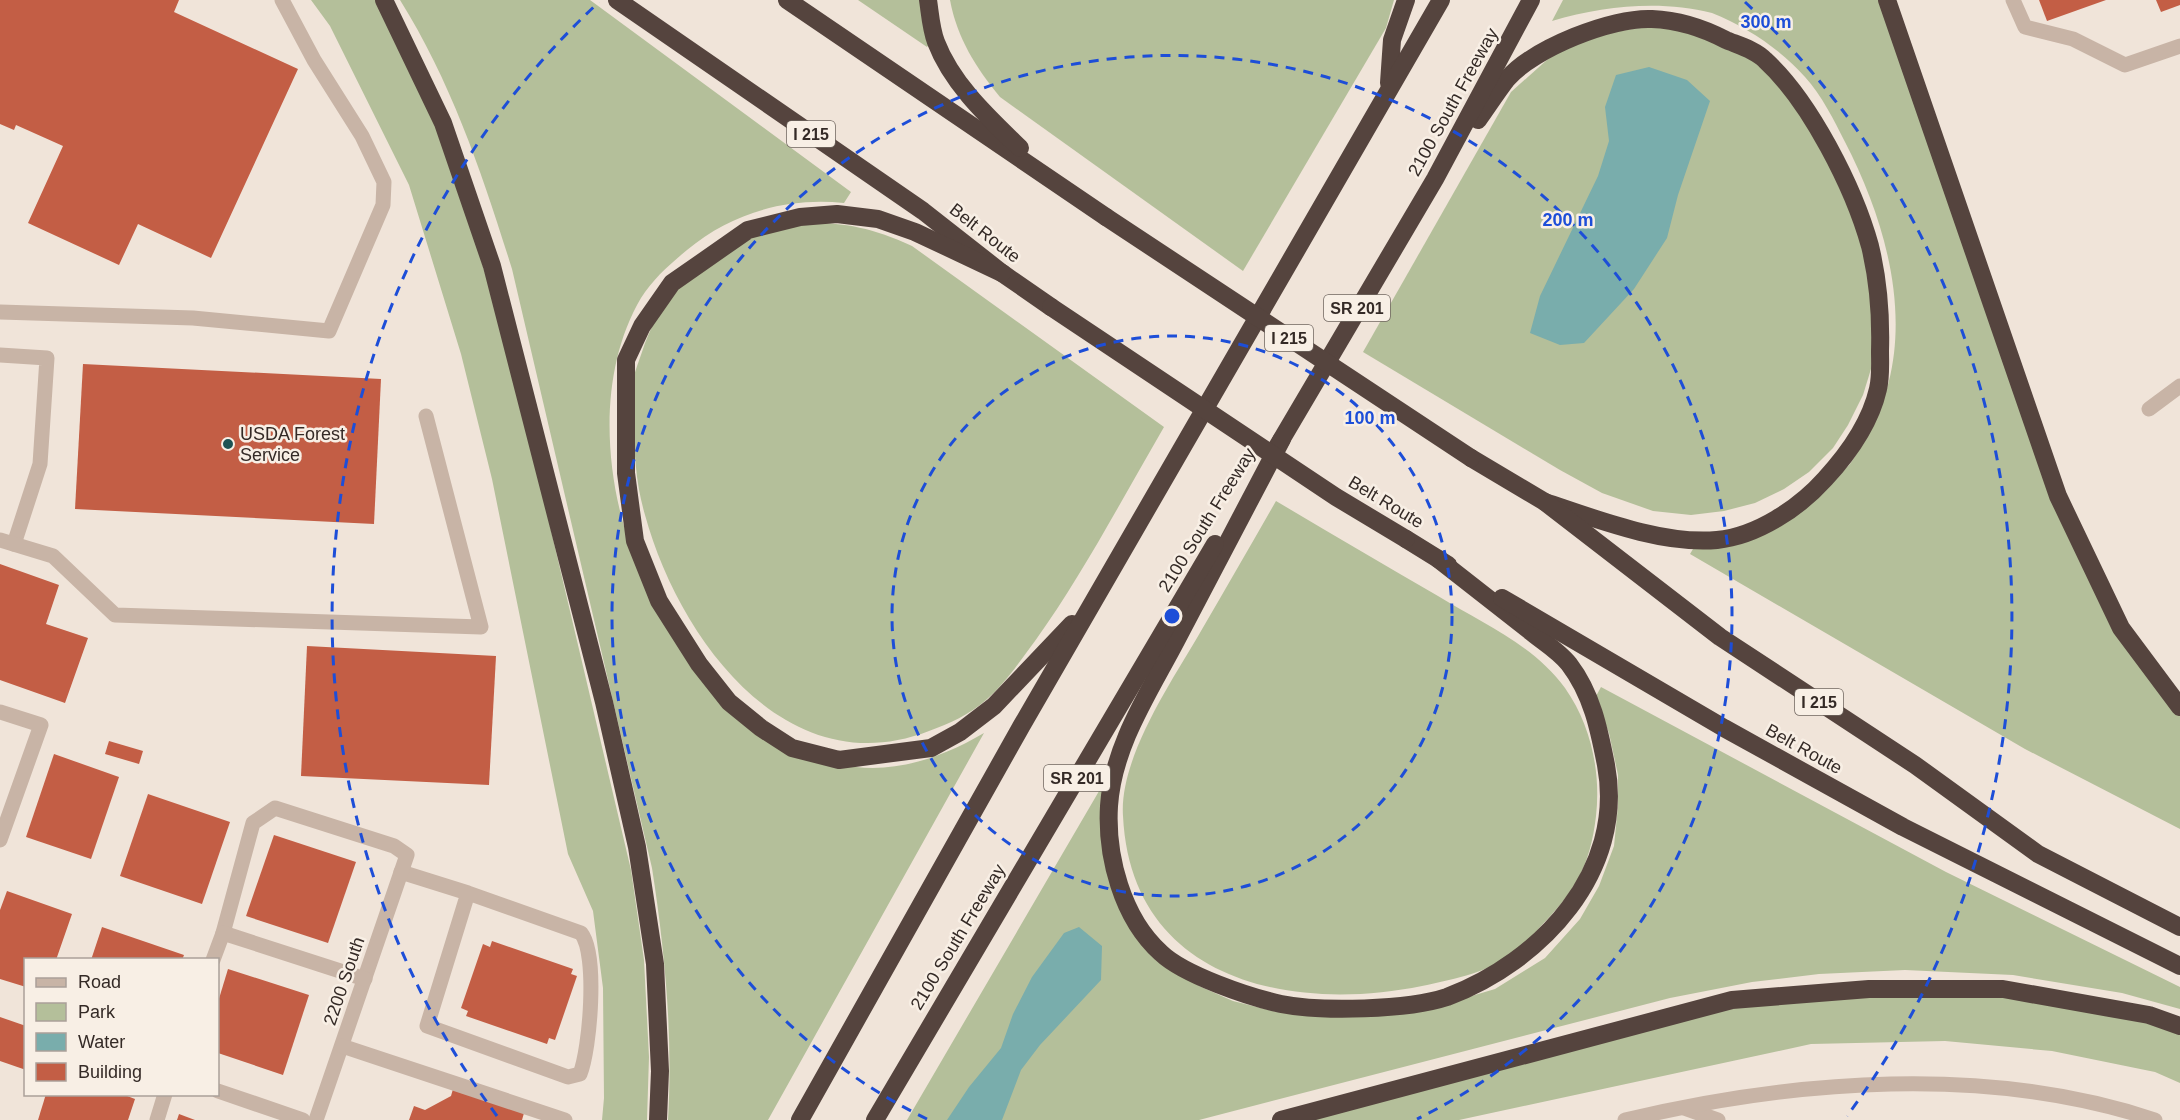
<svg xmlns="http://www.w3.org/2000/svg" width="2180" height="1120" font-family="Helvetica,sans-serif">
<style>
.green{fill:#b4bf9a}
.water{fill:#79adac}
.building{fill:#c35e45}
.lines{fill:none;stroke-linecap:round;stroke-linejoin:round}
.minor{stroke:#c8b4a6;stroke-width:15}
.highway{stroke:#55443e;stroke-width:18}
.highway-bridge{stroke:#55443e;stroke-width:18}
.ring{fill:none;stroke:#1d4ed8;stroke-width:3;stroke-dasharray:10 8}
.poi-dot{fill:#1d5354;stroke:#f8efe5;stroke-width:2}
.labels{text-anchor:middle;stroke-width:5;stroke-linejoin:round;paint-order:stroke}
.shield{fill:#f8efe5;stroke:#6f655f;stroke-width:1.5}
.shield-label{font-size:16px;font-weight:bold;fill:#342a26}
.street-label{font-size:18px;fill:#342a26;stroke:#f8efe5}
.poi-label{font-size:18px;fill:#342a26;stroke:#f8efe5;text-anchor:start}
.centre{fill:#1d4ed8;stroke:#f8efe5;stroke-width:3}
.ring-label{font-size:18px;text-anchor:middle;font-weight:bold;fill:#1d4ed8;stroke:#f8efe5;stroke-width:5;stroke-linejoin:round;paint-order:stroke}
</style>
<rect width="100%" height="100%" fill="#f0e4d9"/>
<g class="green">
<path d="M311 0H376L440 125 509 352 631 870 644 960 649 1057 647 1120H602L604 1098 603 988 593 911 568 854 492 479 461 354 409 185 330 26Z"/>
<path d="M400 0H590L851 192 844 203C787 197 731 213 687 250 670 264 653 279 641 298 589 386 607 516 655 602 670 629 696 653 716 677 730 695 744 718 761 733 770 741 790 744 801 748 818 754 838 765 856 767 901 772 945 756 984 733L768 1120H668C673 1035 665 952 652 868L512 269C483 176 452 83 400 0Z"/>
<path d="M858 0H920L933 38 927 47Z"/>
<path d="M950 0H1394L1386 28 1243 271 1000 97C976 68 957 38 950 0Z"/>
<path d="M1563 0H1886L2061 509 2180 713V829L2025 749 1690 554 1696 544H1709C1751 523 1820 498 1850 464 1856 456 1861 445 1866 437 1921 345 1891 231 1845 142 1834 120 1822 96 1805 77 1780 49 1747 27 1712 13 1660 0 1604 6 1552 21Z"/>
<path d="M1652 26 1682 28 1751 55 1811 123 1862 239 1875 313 1871 369 1863 395 1848 425 1833 448 1809 472 1784 489 1755 503 1724 511 1691 515 1653 511 1602 493 1560 470 1363 352 1511 92 1558 50 1594 35Z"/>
<path d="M804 222C847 223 873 228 912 246L1164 427C1122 499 1083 574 1035 641 1020 661 1005 684 986 700 969 715 950 723 929 731 785 787 678 636 645 515 636 484 634 454 634 421 634 408 631 393 633 380 635 370 639 361 642 352 667 275 728 236 804 222Z"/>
<path d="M1276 501C1330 533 1384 565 1438 596 1482 623 1534 645 1565 688 1591 725 1601 772 1596 816 1590 867 1575 891 1540 927 1534 934 1527 943 1520 949 1493 971 1456 979 1422 986 1289 1013 1131 980 1123 816 1119 758 1172 681 1201 631 1226 588 1251 545 1276 501Z"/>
<path d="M1601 687 1946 872 2180 987V1009L2122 993 2013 975 1905 970 1819 974 1752 982 1670 998 1199 1120H907L1102 786 1104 832 1122 901 1199 986 1233 1001 1277 1012 1448 1003 1495 989 1545 958 1580 919 1599 886 1614 846 1618 806V775L1609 733 1595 698Z"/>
<path d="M1867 993 2032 998 2180 1029V1083L2155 1072 2052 1051 1945 1041 1811 1044 1459 1120H1292L1718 1011 1799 997Z"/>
</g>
<g class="water">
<path d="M1649 67 1687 80 1710 101 1678 195 1667 238 1634 289 1584 343 1560 345 1530 333 1540 296 1598 176 1609 141 1605 107 1616 75Z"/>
<path d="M1079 927 1102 946 1101 980 1040 1045 1021 1070 1002 1120H947L969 1087 1001 1048 1013 1014 1032 977 1064 933Z"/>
</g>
<g class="building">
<path d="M0 0H179L174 12 298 69 211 258 138 224 119 265 28 223 63 146 16 125 14 130 0 124Z"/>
<path d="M2039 0H2106L2047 21Z"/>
<path d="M2156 0H2180V5L2161 12Z"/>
<path d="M83 364 381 379 374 524 75 509Z"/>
<path d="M0 564 59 585 46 624 88 638 65 703 0 680Z"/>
<path d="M307 646 496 656 489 785 301 776Z"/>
<path d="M109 741 143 751 139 764 105 754Z"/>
<path d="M54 754 119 777 91 859 26 837Z"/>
<path d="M148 794 230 822 202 904 120 876Z"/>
<path d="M274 835 356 862 328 943 246 916Z"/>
<path d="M7 891 72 914 56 960H26V987L0 979V910Z"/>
<path d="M102 927 184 955 182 960H91Z"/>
<path d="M492 941 573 969 571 974 577 976 555 1040 549 1038 547 1044 466 1016 468 1011 461 1008 483 944 490 947Z"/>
<path d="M228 969 309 995 283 1075 218 1053V1002Z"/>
<path d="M0 1017 26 1026V1070L0 1061Z"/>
<path d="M453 1089 524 1113 522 1120H409L414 1106 425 1110 451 1096Z"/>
<path d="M46 1094H122L135 1099 128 1120H38Z"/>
<path d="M179 1114 195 1120H177Z"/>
</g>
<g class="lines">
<g class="minor">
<path d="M2013 0 2025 27 2073 39 2125 65 2180 46"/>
<path d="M0 312 193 318 329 331 383 205 384 182 362 136 314 60 282 0"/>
<path d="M0 355 47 358 40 464 14 544"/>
<path d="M2149 409 2180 386"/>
<path d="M0 540 53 556 115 615 481 627 426 416"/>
<path d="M0 712 41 725 0 840"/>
<path d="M401 872 468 893 581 933C598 954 590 1049 580 1074L568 1077 427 1026 468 893"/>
<path d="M223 933 253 823 275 808 394 846 407 855 316 1120"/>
<path d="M213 960 223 933 365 979"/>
<path d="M342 1046 565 1120"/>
<path d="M218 1091 303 1120"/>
<path d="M1684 1108 1718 1120"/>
<path d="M157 1120 165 1094"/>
<path d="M1625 1120C1794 1080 1988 1064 2155 1120"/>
</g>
<g class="highway">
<path d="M384 0 443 123 492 266 604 702 637 847 655 964 660 1071 658 1120"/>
<path d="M617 0 923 211 1002 273 1051 307"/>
<path d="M787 0 1106 217"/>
<path d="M928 0C930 13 931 29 936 42 952 84 988 117 1020 148"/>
<path d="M1887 0 2058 496 2121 628 2180 707"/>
<path d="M1389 83 1392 40 1406 0"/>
<path d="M1478 120C1488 106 1497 92 1507 79 1534 48 1612 17 1652 19 1678 20 1703 28 1726 40 1738 45 1756 50 1765 60 1810 101 1854 188 1870 246 1878 279 1881 317 1880 351 1880 363 1881 377 1878 389 1870 424 1849 453 1825 479 1799 508 1757 536 1717 540 1663 545 1596 519 1545 502"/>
<path d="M1002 273 915 232 878 219 837 214 800 217 748 230 672 283 642 326 626 360V473L635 541 659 601 699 664 729 702 761 728 792 748 839 760 931 748 960 732 994 706 1072 624"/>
<path d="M1282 439C1247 505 1212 572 1177 639 1150 691 1113 745 1109 806 1106 856 1122 918 1161 953 1184 975 1249 997 1281 1004 1321 1012 1408 1010 1447 997 1541 962 1626 871 1606 765 1599 729 1592 694 1569 664 1559 651 1542 641 1530 631 1499 607 1469 583 1438 559"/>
<path d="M1277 447 1435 179 1531 0"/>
<path d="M1471 458 1545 502 1720 637 1915 765 2038 854 2180 927"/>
<path d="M1406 539 1448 565"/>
<path d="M1502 598 1724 728 1903 827 2180 966"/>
<path d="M800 1120 1022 725 1441 0"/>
<path d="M875 1120 1215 544"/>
<path d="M1281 1120 1732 1000 1869 989H2003L2149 1015 2180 1026"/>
</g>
<g class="highway-bridge">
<path d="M1106 217 1471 458"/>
<path d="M1051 307 1336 497 1406 539"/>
</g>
</g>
<g class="ring">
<circle cx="1172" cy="616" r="280"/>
<path d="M927 1119A560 560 0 1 1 1417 1119"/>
<path d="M497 1116A840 840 0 0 1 599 2M1745 2A840 840 0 0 1 1847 1116"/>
</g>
<circle class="poi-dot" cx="228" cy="444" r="6"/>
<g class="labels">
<g class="shield">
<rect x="787" y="121" width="48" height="26" rx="4.5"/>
<rect x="1324" y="295" width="66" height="26" rx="4.5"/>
<rect x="1265" y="325" width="48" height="26" rx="4.5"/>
<rect x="1795" y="689" width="48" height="26" rx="4.5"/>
<rect x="1044" y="765" width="66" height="26" rx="4.5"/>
</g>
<g class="shield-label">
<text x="811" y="140">I 215</text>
<text x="1357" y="314">SR 201</text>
<text x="1289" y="344">I 215</text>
<text x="1819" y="708">I 215</text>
<text x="1077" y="784">SR 201</text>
</g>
<g class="street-label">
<text transform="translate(1453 102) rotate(-61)" y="6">2100 South Freeway</text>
<text transform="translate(985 233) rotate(38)" y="6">Belt Route</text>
<text transform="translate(1386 502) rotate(31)" y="6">Belt Route</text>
<text transform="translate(1207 520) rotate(-58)" y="6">2100 South Freeway</text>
<text transform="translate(1804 749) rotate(29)" y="6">Belt Route</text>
<text transform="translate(958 937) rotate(-59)" y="6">2100 South Freeway</text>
<text transform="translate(344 981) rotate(-71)" y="6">2200 South</text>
</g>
<g class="poi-label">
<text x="240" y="440">USDA Forest<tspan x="240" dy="21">Service</tspan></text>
</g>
</g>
<circle cx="1172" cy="616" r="9" class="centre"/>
<g class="ring-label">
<text x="1766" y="28">300 m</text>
<text x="1568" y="226">200 m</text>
<text x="1370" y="424">100 m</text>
</g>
<rect x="24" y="958" width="195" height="138" fill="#f8efe5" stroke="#aaa099" stroke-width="1.5"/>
<rect x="36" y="978" width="30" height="9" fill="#c8b4a6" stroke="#aaa099" stroke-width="1.5"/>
<text x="78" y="988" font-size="18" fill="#342a26">Road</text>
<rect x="36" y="1003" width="30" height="18" fill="#b4bf9a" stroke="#aaa099" stroke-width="1.5"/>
<text x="78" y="1018" font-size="18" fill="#342a26">Park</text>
<rect x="36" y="1033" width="30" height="18" fill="#79adac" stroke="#aaa099" stroke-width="1.5"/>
<text x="78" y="1048" font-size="18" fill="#342a26">Water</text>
<rect x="36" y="1063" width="30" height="18" fill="#c35e45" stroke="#aaa099" stroke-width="1.5"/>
<text x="78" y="1078" font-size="18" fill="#342a26">Building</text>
</svg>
